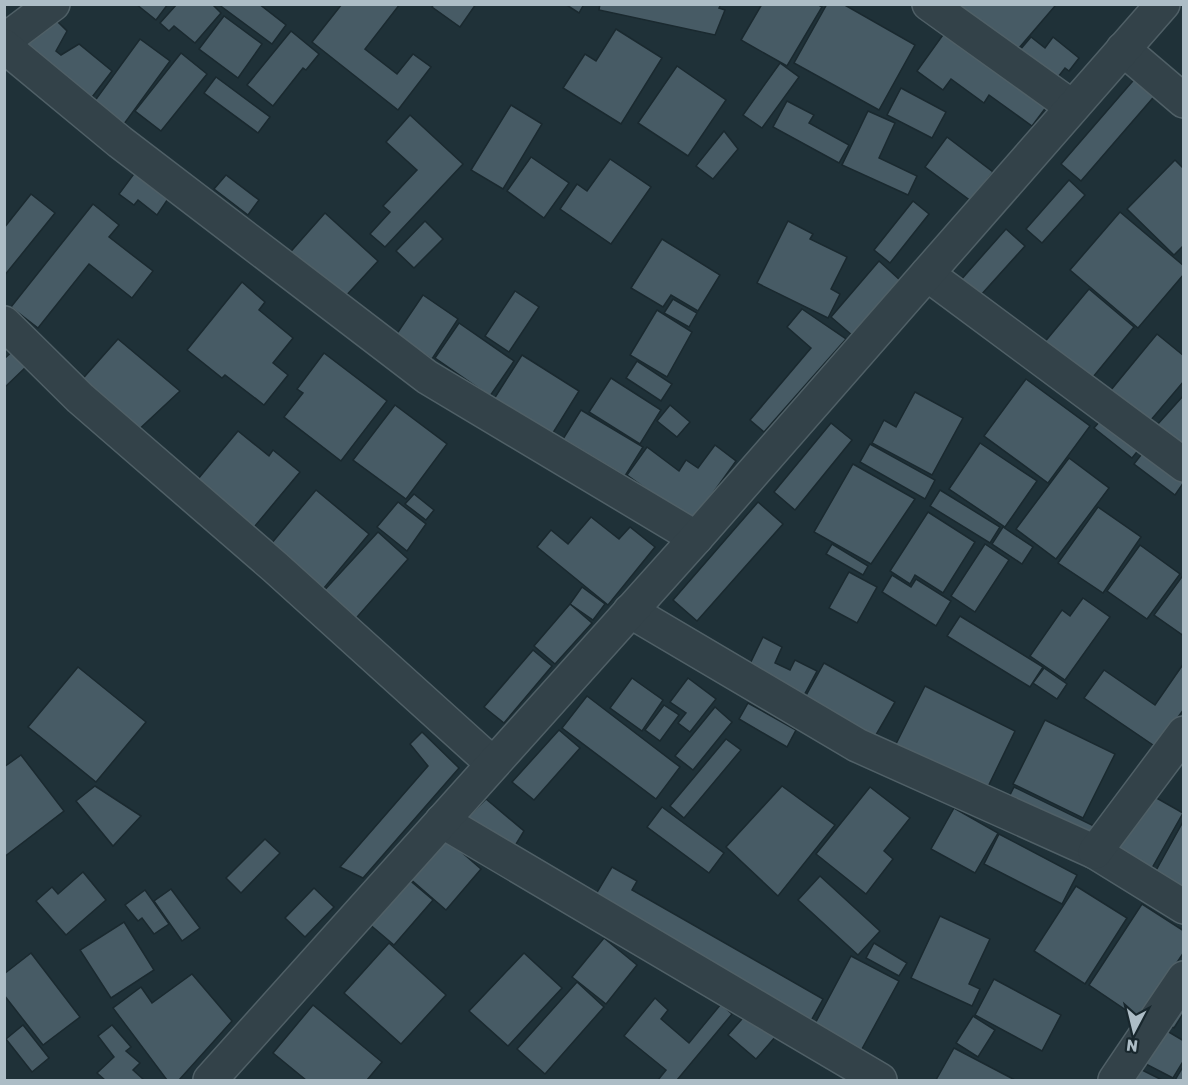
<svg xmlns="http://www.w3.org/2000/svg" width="1188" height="1085" font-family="Rubik,sans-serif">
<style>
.building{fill:#475b65;stroke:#1a292f;stroke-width:1.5}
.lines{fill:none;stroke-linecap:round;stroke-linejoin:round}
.minor-casing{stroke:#506067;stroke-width:36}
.tertiary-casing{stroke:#506067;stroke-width:36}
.minor{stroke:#334249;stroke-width:33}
.tertiary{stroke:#334249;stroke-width:33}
</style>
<rect width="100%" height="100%" fill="#1f3138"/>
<g class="building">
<path d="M136 4H168L156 20Z"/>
<path d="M177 4H212L221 13 195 43 174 26 169 31 160 23Z"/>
<path d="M218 4H259L286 25 272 44Z"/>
<path d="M342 4H400L365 49 397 74 413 54 431 67 398 110 312 42Z"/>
<path d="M434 4H476L460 27 432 7Z"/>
<path d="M565 4H584L579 13Z"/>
<path d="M600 4H721L719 8 725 10 715 35 599 10Z"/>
<path d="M762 4H817L822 7 787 66 741 40Z"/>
<path d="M827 4H843L915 45 879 110 794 63Z"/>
<path d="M959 4H1054L1055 6 1013 55 956 8Z"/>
<path d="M55 7 64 17 58 22 67 31 56 51 61 55 79 44 112 71 89 101 9 46Z"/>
<path d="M224 16 262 44 238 78 199 49Z"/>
<path d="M616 29 662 58 621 124 563 88 585 54 596 61Z"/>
<path d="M291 31 319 54 306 70 303 68 273 106 247 85Z"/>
<path d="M945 32 1047 106 1032 126 989 95 984 103 951 79 943 90 917 71Z"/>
<path d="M1031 37 1045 48 1053 37 1079 58 1069 71 1065 68 1050 87 1013 58Z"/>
<path d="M140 39 170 61 124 124 94 102Z"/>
<path d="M181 53 207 74 161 131 135 111Z"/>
<path d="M780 63 799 77 762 128 743 115Z"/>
<path d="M677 66 726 100 688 156 638 123Z"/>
<path d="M1138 75 1158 92 1081 181 1061 164Z"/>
<path d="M216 77 270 117 258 133 204 93Z"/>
<path d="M901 88 946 112 932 138 887 115Z"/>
<path d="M787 101 814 115 809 123 849 145 839 163 773 127Z"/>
<path d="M511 105 542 124 503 189 471 170Z"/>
<path d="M868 111 895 123 879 158 917 176 908 195 842 165Z"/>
<path d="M410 115 463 164 385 247 370 234 390 212 383 206 417 170 386 142Z"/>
<path d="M724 131 738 149 713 179 696 166Z"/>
<path d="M947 137 993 172 971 201 925 167Z"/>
<path d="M531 157 569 183 544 218 507 191Z"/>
<path d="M610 159 651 187 611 244 560 209 577 184 587 191Z"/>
<path d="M1175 160 1184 169V245L1174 255 1127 209Z"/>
<path d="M136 171 170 196 157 215 138 200 134 205 119 194Z"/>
<path d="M226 175 259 200 248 215 214 189Z"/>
<path d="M1069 180 1085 195 1042 243 1026 229Z"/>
<path d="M31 194 55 213 4 276V228Z"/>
<path d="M913 201 929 214 890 263 874 250Z"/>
<path d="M93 204 119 225 109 237 153 271 132 298 89 264 38 328 11 307Z"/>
<path d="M1120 212 1184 266V274L1138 328 1070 270Z"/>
<path d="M325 213 378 261 343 299 286 257Z"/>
<path d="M425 221 443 239 414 268 396 251Z"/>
<path d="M788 221 813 234 810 239 847 257 831 289 840 294 828 318 757 283Z"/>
<path d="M1006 229 1025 246 971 306 952 290Z"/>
<path d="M662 239 720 275 698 311 671 295 663 307 631 288Z"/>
<path d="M879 261 901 281 853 336 831 317Z"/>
<path d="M242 282 265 302 259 310 293 338 273 363 288 375 264 405 225 375 222 378 187 350Z"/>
<path d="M1089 289 1134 327 1084 388 1038 350Z"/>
<path d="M515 291 539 307 509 352 485 336Z"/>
<path d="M423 295 458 319 432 359 396 335Z"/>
<path d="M673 299 697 313 689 327 664 313Z"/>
<path d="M802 309 846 339 764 432 750 420 811 348 787 327Z"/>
<path d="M657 310 692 332 667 377 630 355Z"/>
<path d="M459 323 514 361 490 396 435 358Z"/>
<path d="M1157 334 1184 356V381L1145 427 1106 396Z"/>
<path d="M118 339 180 391 134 434 78 384Z"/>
<path d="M15 349 29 364 4 388V359Z"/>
<path d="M324 353 387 401 341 461 284 417 303 393 297 389Z"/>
<path d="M522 355 579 391 551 436 494 399Z"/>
<path d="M637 361 672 384 661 401 626 378Z"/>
<path d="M611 378 661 410 640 444 589 412Z"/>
<path d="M1026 379 1090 426 1048 483 984 436Z"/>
<path d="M915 392 963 418 932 475 872 443 884 420 896 427Z"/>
<path d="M1184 395V448L1157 425Z"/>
<path d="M395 405 447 444 406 499 353 460Z"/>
<path d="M670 405 690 422 677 437 657 421Z"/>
<path d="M581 410 643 447 625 476 563 439Z"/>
<path d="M1107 413 1144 443 1132 458 1094 428Z"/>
<path d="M831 423 852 440 795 510 774 492Z"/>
<path d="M238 431 269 456 273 450 300 472 250 532 193 485Z"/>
<path d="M980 443 1037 481 1005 527 949 489Z"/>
<path d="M870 444 935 480 925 499 860 462Z"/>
<path d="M715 445 736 461 692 522 627 475 647 447 679 471 686 460 698 468Z"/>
<path d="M1144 451 1184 482 1175 495 1134 464Z"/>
<path d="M1069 458 1109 488 1056 559 1016 529Z"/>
<path d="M853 464 915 499 871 564 814 532Z"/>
<path d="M316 490 369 534 319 594 266 550Z"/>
<path d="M940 490 1000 527 990 543 930 506Z"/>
<path d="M414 494 434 510 426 520 405 504Z"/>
<path d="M398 502 426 524 407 551 377 527Z"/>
<path d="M758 502 783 524 697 621 673 600Z"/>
<path d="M1098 507 1141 537 1103 593 1058 563Z"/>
<path d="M928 512 975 542 943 593 915 575 910 584 890 571Z"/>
<path d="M591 517 619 539 630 527 655 547 608 605 537 547 551 530 568 544Z"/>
<path d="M1003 527 1033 547 1022 564 992 544Z"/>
<path d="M378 532 408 559 351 624 320 595Z"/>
<path d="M832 544 868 566 863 575 826 554Z"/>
<path d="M985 544 1009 560 975 612 951 596Z"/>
<path d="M1140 545 1180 574 1147 619 1107 591Z"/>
<path d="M849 572 877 587 857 623 829 608Z"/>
<path d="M1184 574V636L1154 615Z"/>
<path d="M892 575 911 587 916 579 951 601 936 626 882 592Z"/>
<path d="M582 587 605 604 593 620 570 604Z"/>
<path d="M1083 598 1110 617 1065 680 1030 656 1062 610 1070 616Z"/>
<path d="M570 604 592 623 555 664 534 646Z"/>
<path d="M960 616 1043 667 1030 687 947 636Z"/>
<path d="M763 637 782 647 775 663 790 670 795 660 817 671 802 699 747 670Z"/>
<path d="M533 650 552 666 504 723 484 707Z"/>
<path d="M824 663 895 702 873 740 803 701Z"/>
<path d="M1184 663V709L1156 747 1084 698 1104 670 1155 705Z"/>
<path d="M78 667 146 722 96 782 28 727Z"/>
<path d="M1044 668 1067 684 1057 699 1033 683Z"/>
<path d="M632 678 663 700 642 731 610 708Z"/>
<path d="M688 678 716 699 690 732 678 723 686 713 670 702Z"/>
<path d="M925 686 1015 731 983 797 892 752Z"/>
<path d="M587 696 680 767 656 799 562 728Z"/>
<path d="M748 703 796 730 787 747 739 719Z"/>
<path d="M664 705 679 715 660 741 645 730Z"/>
<path d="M715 707 732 722 693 770 675 756Z"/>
<path d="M1045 720 1115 754 1083 818 1013 784Z"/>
<path d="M559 730 580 748 534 800 512 782Z"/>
<path d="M422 732 459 768 363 878 340 867 428 766 410 744Z"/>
<path d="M726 739 741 750 684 818 670 806Z"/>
<path d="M21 755 64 811 4 857V767Z"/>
<path d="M95 786 141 816 113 846 76 801Z"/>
<path d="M782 786 835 825 778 896 726 847Z"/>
<path d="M870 787 910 818 884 851 893 859 866 894 816 854Z"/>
<path d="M1014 787 1096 827 1084 842 1005 805Z"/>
<path d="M1146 792 1183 813 1148 875 1111 854Z"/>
<path d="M486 799 524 831 510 854 461 824Z"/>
<path d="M662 807 724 853 709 873 647 827Z"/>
<path d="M954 808 998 833 975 873 931 849Z"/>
<path d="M1184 820V893L1153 876Z"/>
<path d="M999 834 1077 875 1062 904 984 864Z"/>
<path d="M444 837 481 869 446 910 408 877Z"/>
<path d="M265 839 280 853 241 893 226 878Z"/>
<path d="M612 867 637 881 632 890 823 999 807 1028 590 904Z"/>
<path d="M83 872 106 900 66 935 36 901 52 887 58 894Z"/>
<path d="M820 876 880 931 858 955 798 900Z"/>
<path d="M407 878 433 900 394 945 368 923Z"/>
<path d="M1076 886 1127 918 1085 984 1034 951Z"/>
<path d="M314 888 334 907 305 937 285 918Z"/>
<path d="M171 889 200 928 182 941 154 901Z"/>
<path d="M145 890 169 924 154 934 142 918 138 921 125 905Z"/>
<path d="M1142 904 1184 931V952L1139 1019 1089 985Z"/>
<path d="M940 916 990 939 969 984 980 989 972 1006 911 978Z"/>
<path d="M124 922 154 970 111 998 80 950Z"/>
<path d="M604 938 637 965 606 1004 572 977Z"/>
<path d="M389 943 446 995 401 1044 344 993Z"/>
<path d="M874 943 907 963 899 976 866 958Z"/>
<path d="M31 953 80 1017 43 1045 4 995V974Z"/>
<path d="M524 953 562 988 508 1046 469 1011Z"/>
<path d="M851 956 899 981 857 1058 810 1033Z"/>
<path d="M192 974 232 1021 179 1080H167L113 1008 141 987 152 1003Z"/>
<path d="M994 979 1061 1015 1042 1051 975 1015Z"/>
<path d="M577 982 604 1007 545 1074 517 1049Z"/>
<path d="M655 998 668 1010 661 1019 689 1043 721 1004 732 1014 677 1080H658L666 1070 624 1036Z"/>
<path d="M1184 1001V1012L1174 1028 1162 1021Z"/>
<path d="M313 1005 382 1062 367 1080H306L273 1053Z"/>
<path d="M748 1012 776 1036 756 1059 728 1035Z"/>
<path d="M973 1016 995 1030 978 1057 956 1043Z"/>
<path d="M23 1025 49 1058 32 1072 6 1039Z"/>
<path d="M112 1025 131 1047 126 1051 140 1063 133 1070 144 1080H105L97 1073 114 1057 98 1036Z"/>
<path d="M1162 1028 1184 1041V1060L1173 1078 1142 1062Z"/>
<path d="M954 1048 1015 1080H936Z"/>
<path d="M1130 1064 1162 1080H1121Z"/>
<path d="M1184 1065V1080H1175Z"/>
</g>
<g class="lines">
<defs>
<g id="minor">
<path d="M929 4 1071 106"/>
<path d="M4 41 53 4"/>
<path d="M4 46 120 142 427 377 696 538"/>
<path d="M1123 49 1184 101"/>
<path d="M927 274 1184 465"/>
<path d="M4 323 80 398 275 567 493 764"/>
<path d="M630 611 857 745 1095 852 1184 907"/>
<path d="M442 821 880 1080"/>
<path d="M1095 852 1184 733"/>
<path d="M1115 1080 1184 978"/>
</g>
<path id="tertiary" d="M210 1080 696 538 1163 4"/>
</defs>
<use href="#minor" class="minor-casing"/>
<use href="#tertiary" class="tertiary-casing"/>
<use href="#minor" class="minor"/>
<use href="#tertiary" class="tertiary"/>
</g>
<rect width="1188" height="1085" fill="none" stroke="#adbdc6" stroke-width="12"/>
<g transform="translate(1134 1031) rotate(187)" stroke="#18272d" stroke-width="4.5" paint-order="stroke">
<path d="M0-4.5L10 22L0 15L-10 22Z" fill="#adbdc6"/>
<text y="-9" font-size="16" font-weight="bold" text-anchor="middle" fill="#adbdc6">N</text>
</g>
</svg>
